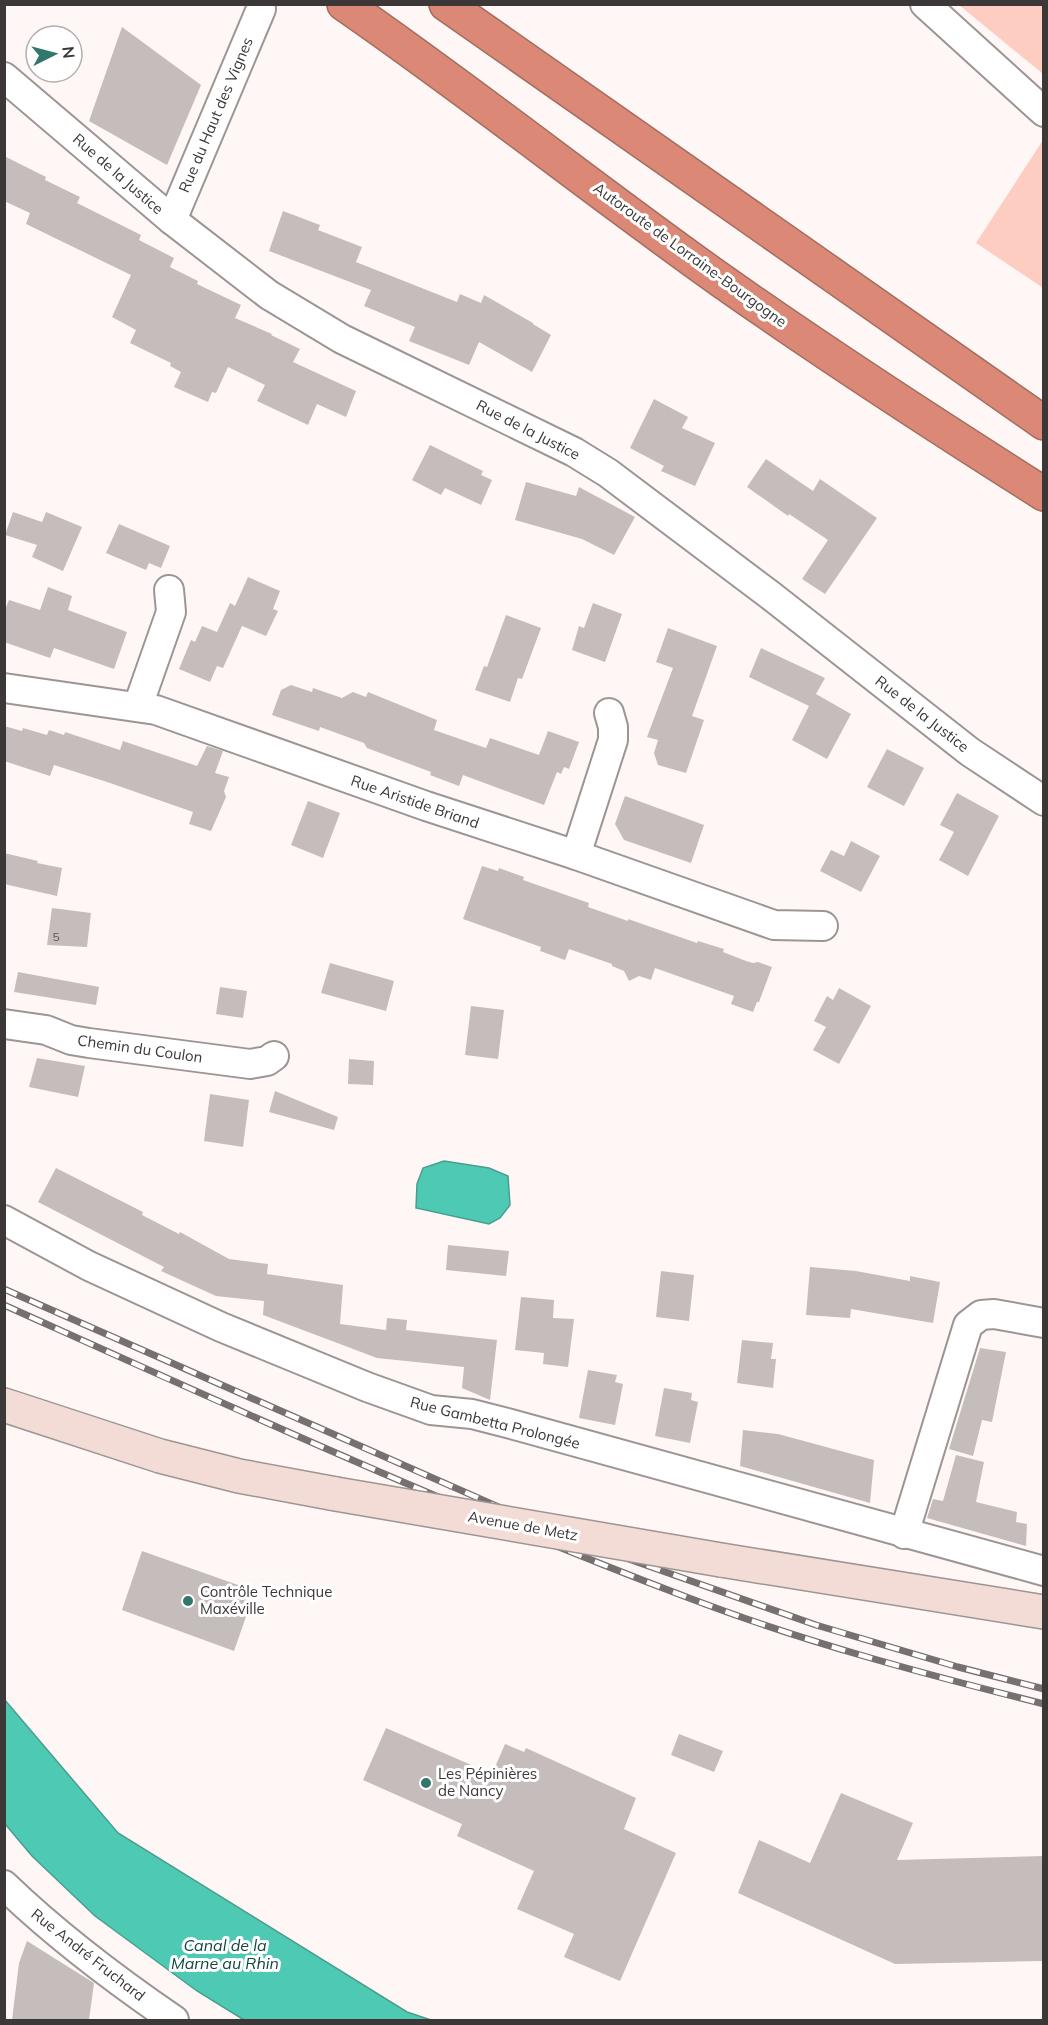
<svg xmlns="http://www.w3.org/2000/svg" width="1048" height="2025" font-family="Mulish,sans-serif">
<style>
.green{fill:#fecdc1}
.water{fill:#4ecab4;stroke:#489e8e;stroke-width:1.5}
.building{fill:#c5bdbb}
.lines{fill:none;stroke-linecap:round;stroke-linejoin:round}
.street-casing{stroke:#9d9594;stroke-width:32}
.secondary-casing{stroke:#9d9594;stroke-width:36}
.highway-casing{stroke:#a36d60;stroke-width:36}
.street{stroke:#fff;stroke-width:28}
.secondary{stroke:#f4dcd6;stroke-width:33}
.highway{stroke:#db8976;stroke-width:33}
.rail-casing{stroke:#767170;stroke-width:7}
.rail{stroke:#fff;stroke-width:4.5;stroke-dasharray:14;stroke-linecap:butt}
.secondary-bridge-casing{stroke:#9d9594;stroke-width:36;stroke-linecap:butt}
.secondary-bridge{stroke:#f4dcd6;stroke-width:33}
.poi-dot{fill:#32776a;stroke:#fff;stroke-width:2}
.labels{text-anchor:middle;stroke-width:6;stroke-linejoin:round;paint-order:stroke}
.number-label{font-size:12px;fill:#5e5958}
.street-label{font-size:15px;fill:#3b3837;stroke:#fff}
.poi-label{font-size:15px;fill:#3b3837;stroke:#fff;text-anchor:start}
.water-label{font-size:16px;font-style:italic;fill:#0f463d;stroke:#fff}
</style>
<rect width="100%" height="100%" fill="#fff7f5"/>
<g class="green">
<path d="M959 5H1043V74Z"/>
<path d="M1043 140V288L976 243Z"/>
</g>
<g class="water">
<path d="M444 1161 489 1168 508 1176 510 1205 500 1218 489 1224 416 1208 417 1184 423 1168Z"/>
<path d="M4 1699 118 1833 407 2012 431 2020H244L197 1991 95 1916 32 1856 5 1824Z"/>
</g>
<g class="building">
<path d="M122 27 201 85 167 165 89 121Z"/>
<path d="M4 156 46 177 45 180 80 197 77 203 141 235 139 240 174 258 170 267 198 281 197 284 241 305 235 318 272 334 271 335 300 349 293 362 356 391 346 417 317 404 308 425 257 401 265 385 228 367 216 393 212 392 208 402 174 387 181 372 170 366 171 363 130 343 136 330 112 317 131 275 26 224 30 213 4 201Z"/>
<path d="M283 211 320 225 318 230 362 247 356 262 457 302 460 294 481 303 484 295 533 323V324L551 335 532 372 479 342 469 365 409 341 415 327 364 306 371 290 269 251Z"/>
<path d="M654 399 688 417 682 428 715 443 695 486 661 471 664 466 630 448Z"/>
<path d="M430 445 483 471 481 475 492 480 481 505 445 488 441 495 412 480Z"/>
<path d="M766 459 813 491 820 479 877 518 825 594 802 579 828 540 789 514 788 516 747 487Z"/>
<path d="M526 482 576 496 579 487 635 517 614 555 582 539 515 520Z"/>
<path d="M13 512 42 522 46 512 82 527 63 571 32 557 37 545 5 535Z"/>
<path d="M119 524 170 546 161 568 149 563 146 570 106 553Z"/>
<path d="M248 577 280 591 273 609 278 611 266 636 242 626 223 668 217 666 210 682 179 669 191 640 195 642 202 626 217 632 230 603 235 606Z"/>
<path d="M48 587 72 596 68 610 127 632 114 669 54 648 50 658 4 642V612L9 600 40 610Z"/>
<path d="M593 603 622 614 605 662 572 650 579 626 584 628Z"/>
<path d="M506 615 541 628 522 679 518 678 510 702 475 690 484 666 487 667Z"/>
<path d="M668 628 717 646 692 716 704 720 686 773 658 765 654 753 658 740 647 737 673 668 656 662Z"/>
<path d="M761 648 825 678 816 694 851 714 827 759 792 740 811 702 809 706 749 677Z"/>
<path d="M291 685 312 692 313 688 342 698 353 692 366 697 368 692 437 720 434 730 486 748 490 738 539 755 548 731 579 742 569 769 564 767 561 774 557 772 544 805 463 775 459 786 430 775 431 772 367 748 364 743 320 727 319 731 272 715 281 690Z"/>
<path d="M4 726 22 731 23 728 47 735 49 730 64 735 65 732 120 750 123 741 197 766 207 746 223 751 215 773 229 777 224 791 226 797 211 831 189 824 193 812 110 783 54 765 50 776 4 761Z"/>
<path d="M887 749 924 768 904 806 867 787Z"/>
<path d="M957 793 999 816 968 876 939 860 954 832 940 825Z"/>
<path d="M625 796 704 825 691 863 624 840 615 824Z"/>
<path d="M308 801 340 813 323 858 291 845Z"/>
<path d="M851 841 880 856 861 892 820 871 831 850 844 856Z"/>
<path d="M4 853 38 861 37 863 62 868 57 896 4 884Z"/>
<path d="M482 866 498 871 499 868 524 877 523 880 589 903 588 907 628 921V919L697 943 698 941 724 949 723 952 746 961 753 963 758 962 772 967 759 1002H757L753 1012 731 1004 734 996 655 968 651 980 639 976 629 981 624 971 612 966V964L569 949 565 960 540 951 541 947 463 919Z"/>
<path d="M52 908 91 913 87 947 47 945Z"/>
<path d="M330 963 394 981 386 1011 321 993Z"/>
<path d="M18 972 99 987 96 1005 14 992Z"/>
<path d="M220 987 247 991 243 1018 216 1014Z"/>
<path d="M839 988 871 1006 839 1064 813 1050 826 1027 814 1021 827 996 833 1000Z"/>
<path d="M471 1006 504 1010 498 1059 465 1055Z"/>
<path d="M37 1058 85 1066 78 1097 29 1087Z"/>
<path d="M349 1059 374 1061 373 1085 348 1084Z"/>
<path d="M275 1091 338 1117 334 1130 269 1112Z"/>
<path d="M210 1094 249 1100 243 1147 204 1141Z"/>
<path d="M56 1168 143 1212 142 1215 179 1234 180 1232 229 1259 268 1264 267 1274 343 1285 340 1324 386 1330 387 1318 407 1320 406 1330 497 1340 490 1400 462 1388 464 1367 377 1358 263 1315 264 1301 216 1296 161 1271 164 1267 38 1202Z"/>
<path d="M448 1245 509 1251 506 1276 446 1270Z"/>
<path d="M810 1267 856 1271 910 1281V1276L940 1282 933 1323 851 1309 850 1318 806 1315Z"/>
<path d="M661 1271 694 1275 689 1321 656 1317Z"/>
<path d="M521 1297 554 1300 553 1318 574 1319 568 1367 543 1364 544 1353 515 1350Z"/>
<path d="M742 1340 773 1343 771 1359H776L773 1388 737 1383Z"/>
<path d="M980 1348 1006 1352 992 1422 982 1420 973 1456 949 1449Z"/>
<path d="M588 1370 617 1375 615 1382 623 1384 615 1425 579 1418Z"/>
<path d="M664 1388 692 1393 691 1400 698 1402 690 1443 655 1436Z"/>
<path d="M743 1430 778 1434 874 1460 870 1503 740 1466Z"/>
<path d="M956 1455 984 1462 976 1502 1017 1512 1016 1522 1027 1524 1026 1546 927 1518 933 1499 943 1501Z"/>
<path d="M142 1551 255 1591 234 1651 122 1610Z"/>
<path d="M386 1728 492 1774 505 1744 524 1752 526 1748 636 1798 624 1829 676 1853 620 1981 564 1957 574 1934 517 1909 534 1871 457 1836 462 1824 363 1780Z"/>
<path d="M679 1734 723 1751 714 1772 671 1755Z"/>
<path d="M841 1793 913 1823 897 1860 1044 1856V1961L895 1964 738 1893 759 1840 810 1863Z"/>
<path d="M27 1941 94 1983 89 2020H12L19 1963Z"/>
</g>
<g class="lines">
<defs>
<g id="street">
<path d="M925 4 1044 112"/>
<path d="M4 77 172 220 269 295 342 339 574 452 608 473 770 595 970 752 1044 801"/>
<path d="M172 220 261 9"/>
<path d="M4 688 156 710 426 806 576 855 774 925 823 926"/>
<path d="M138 706 171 612 169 590"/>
<path d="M576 855 613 740V727L609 713"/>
<path d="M4 1024 46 1030 71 1040 89 1043 250 1064 267 1061 274 1056"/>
<path d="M4 1220 89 1266 221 1327 367 1387 431 1410 472 1414 511 1424 1044 1571"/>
<path d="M904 1534 968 1325 981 1315 994 1314 1044 1323"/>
<path d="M4 1885C57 1936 114 1979 174 2020"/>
</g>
<g id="secondary">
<path d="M4 1405 160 1456 239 1476 336 1494"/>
<path d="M721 1560 1044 1612"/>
</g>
<g id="highway">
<path d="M344 4C473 93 595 191 722 281 827 355 935 425 1044 494"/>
<path d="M446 4 1044 423"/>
</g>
</defs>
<use href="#street" class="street-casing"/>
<use href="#secondary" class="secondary-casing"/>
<use href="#highway" class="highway-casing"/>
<use href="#street" class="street"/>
<use href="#secondary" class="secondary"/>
<use href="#highway" class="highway"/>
<defs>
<g id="rail">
<path d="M4 1289 519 1516 623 1557 816 1625 958 1667 1044 1689"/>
<path d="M4 1305C231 1407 457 1510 689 1598 804 1642 924 1674 1044 1704"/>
</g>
</defs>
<use href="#rail" class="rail-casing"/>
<use href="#rail" class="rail"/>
<defs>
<path id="secondary-bridge" d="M336 1494 721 1560"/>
</defs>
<use href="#secondary-bridge" class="secondary-bridge-casing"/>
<use href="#secondary-bridge" class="secondary-bridge"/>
</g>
<g class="poi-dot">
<circle cx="188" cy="1601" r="6"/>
<circle cx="426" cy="1783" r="6"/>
</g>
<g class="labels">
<g class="number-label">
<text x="56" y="941">5</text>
</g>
<g class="street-label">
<text transform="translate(216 115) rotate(-67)" y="5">Rue du Haut des Vignes</text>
<text transform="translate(118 174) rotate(41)" y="5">Rue de la Justice</text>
<text transform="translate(690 255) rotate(36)" y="5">Autoroute de Lorraine-Bourgogne</text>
<text transform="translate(528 430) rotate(27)" y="5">Rue de la Justice</text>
<text transform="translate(922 714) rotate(38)" y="5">Rue de la Justice</text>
<text transform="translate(415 802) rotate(19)" y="5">Rue Aristide Briand</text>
<text transform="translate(140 1049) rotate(8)" y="5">Chemin du Coulon</text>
<text transform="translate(495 1423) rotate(14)" y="5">Rue Gambetta Prolongée</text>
<text transform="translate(523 1526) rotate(10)" y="5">Avenue de Metz</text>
<text transform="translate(88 1955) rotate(38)" y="5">Rue André Fruchard</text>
</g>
<g class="poi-label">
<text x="200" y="1597">Contrôle Technique<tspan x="200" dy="17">Maxéville</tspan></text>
<text x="438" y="1779">Les Pépinières<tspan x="438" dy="17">de Nancy</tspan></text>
</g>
<g class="water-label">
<text x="225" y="1951">Canal de la<tspan x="225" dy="18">Marne au Rhin</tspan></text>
</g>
</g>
<rect width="1048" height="2025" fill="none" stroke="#3b3837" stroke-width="12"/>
<g transform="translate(54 54) rotate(84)"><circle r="28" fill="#ffffff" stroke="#b1afaf" stroke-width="1.5"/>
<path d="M0-4.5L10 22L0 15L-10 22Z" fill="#32776a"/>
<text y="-9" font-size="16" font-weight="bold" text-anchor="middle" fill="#3b3837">N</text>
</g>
</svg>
